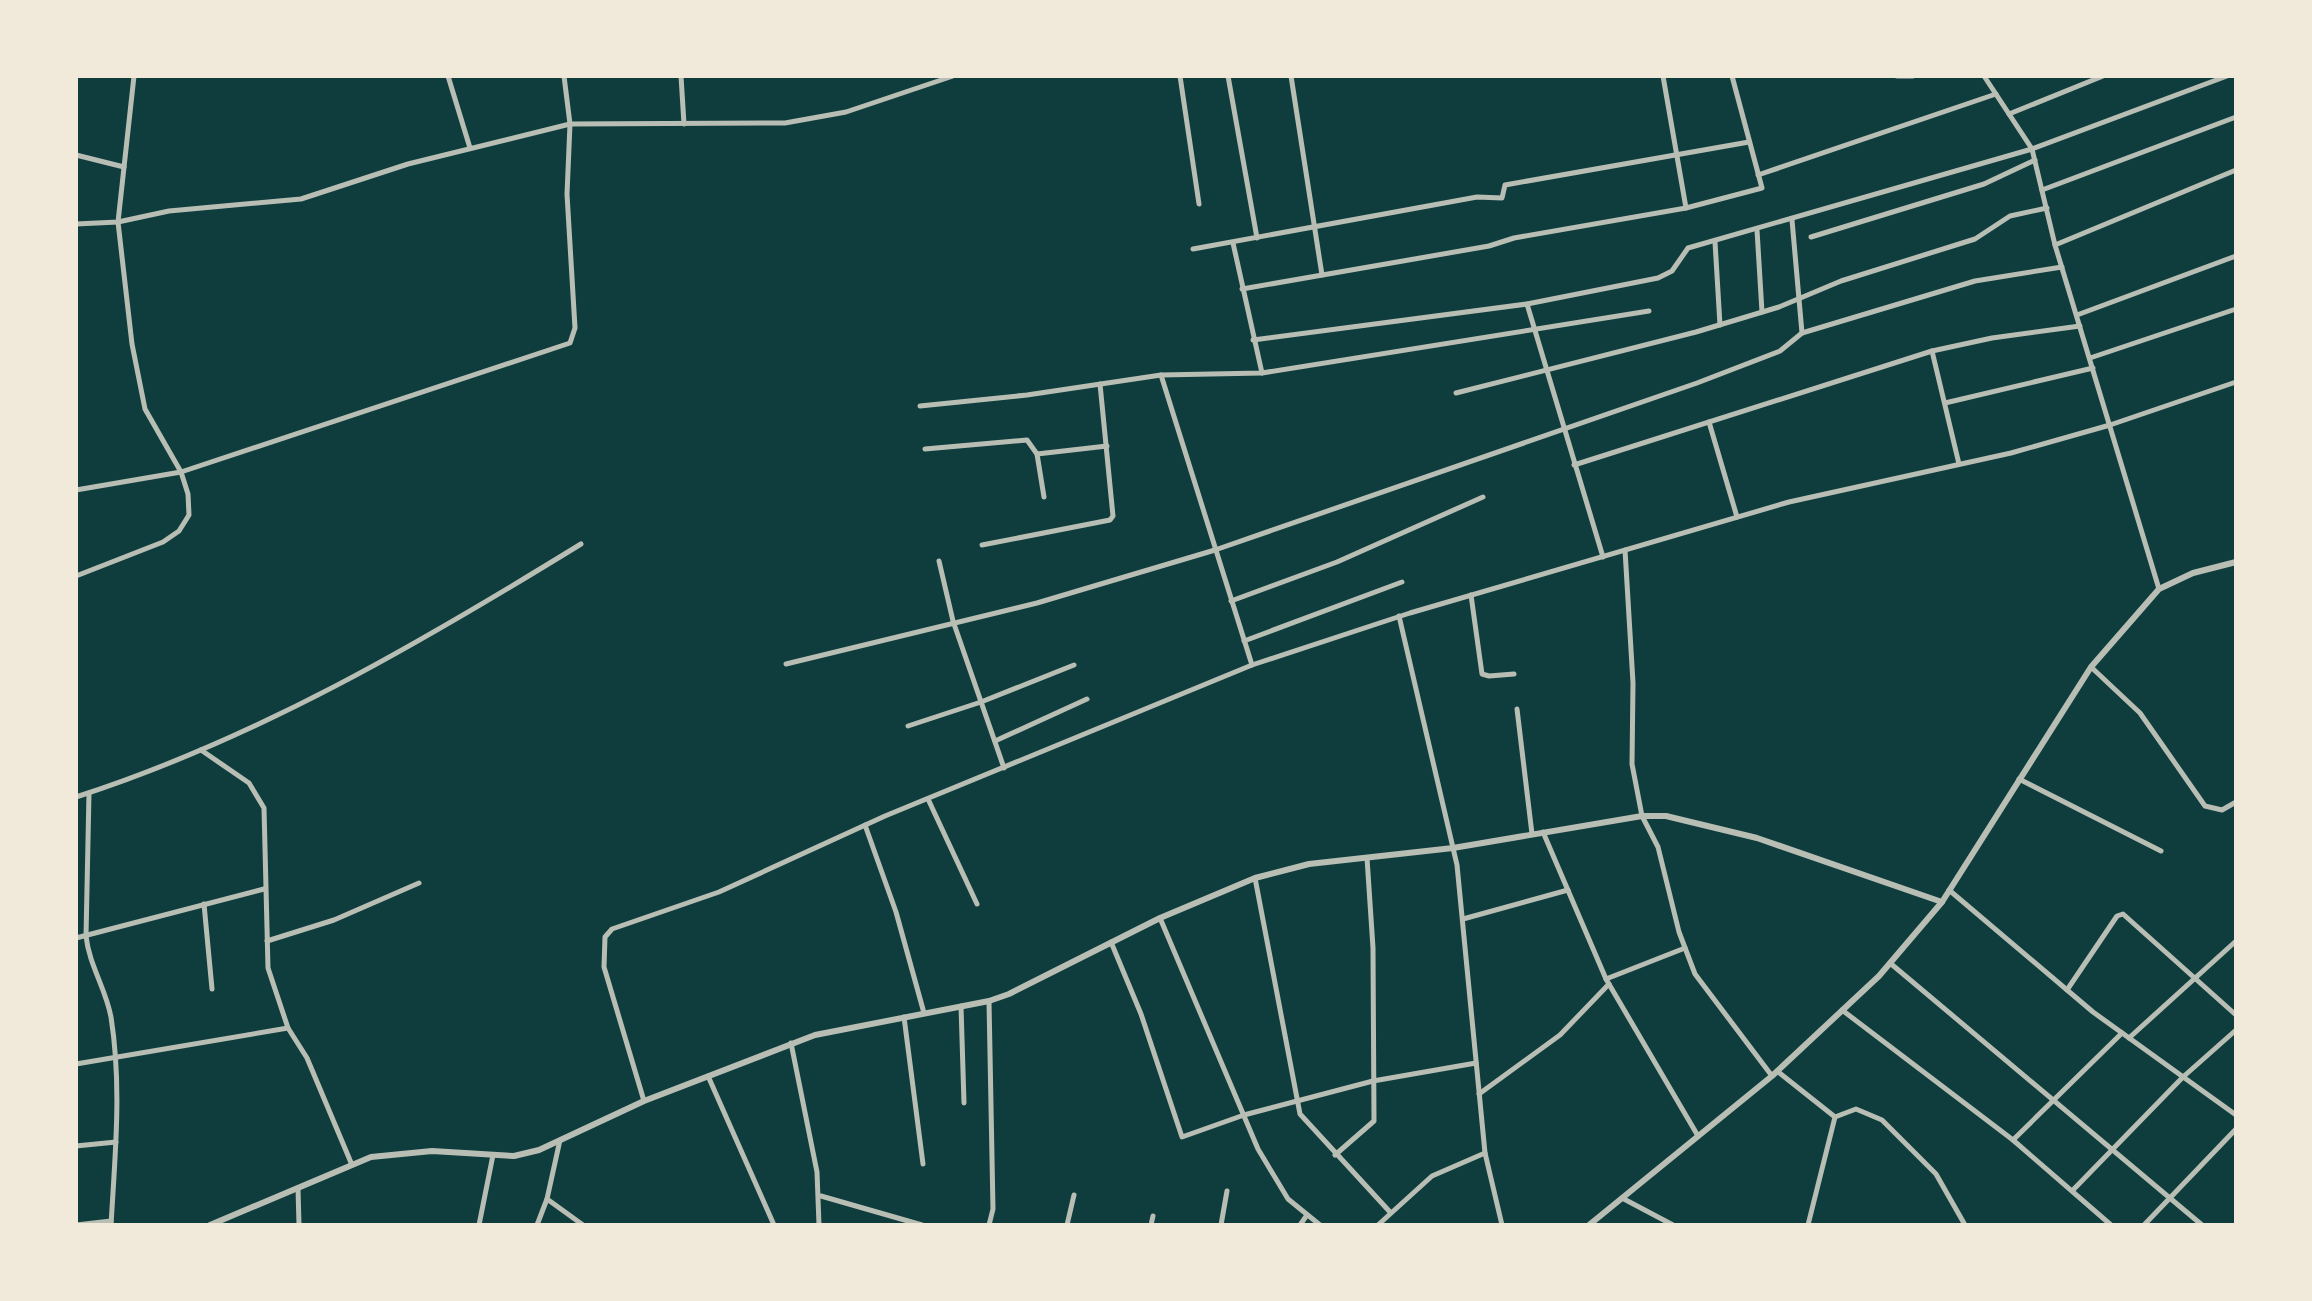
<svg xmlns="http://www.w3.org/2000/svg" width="2312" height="1301" font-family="'Sofia Sans Condensed',sans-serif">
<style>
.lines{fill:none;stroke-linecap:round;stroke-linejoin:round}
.minor{stroke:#b8beb3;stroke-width:5}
.tertiary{stroke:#b8beb3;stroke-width:6}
</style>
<rect width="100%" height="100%" fill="#0f3d3e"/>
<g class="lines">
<g class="minor">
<path d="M448 76 470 148"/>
<path d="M681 76 684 124"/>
<path d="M1180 76 1199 204"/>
<path d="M1228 76 1257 238"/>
<path d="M1291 76 1322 275"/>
<path d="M1663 76 1686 208"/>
<path d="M1897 76H1913"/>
<path d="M1984 76 2032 149 2055 245 2159 589"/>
<path d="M2009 114 2103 76"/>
<path d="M76 155 124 167"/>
<path d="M1758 175 1996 94"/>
<path d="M2042 190 2236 117"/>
<path d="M1792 220 1802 333"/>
<path d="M76 224 118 222 169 211 301 199 408 164 570 124 785 123 846 112 953 76"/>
<path d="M1757 230 1762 312"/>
<path d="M1811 237 1984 184 2035 160"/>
<path d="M1715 242 1720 325"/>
<path d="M1233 243 1262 373"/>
<path d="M2055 245 2236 170"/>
<path d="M1193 249 1477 197 1502 198 1505 185 1749 142"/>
<path d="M1242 289 1489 246 1514 238 1686 208 1762 188 1732 76"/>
<path d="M1527 304 1603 557"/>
<path d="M2077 315 2236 256"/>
<path d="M1253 340 1527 304 1658 278 1672 271 1688 248 2032 149 2227 76"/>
<path d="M1932 351 1959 464"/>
<path d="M2090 358 2236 309"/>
<path d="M1161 375 1252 665"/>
<path d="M1456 393 1696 332 1779 307 1841 281 1975 239 2010 216 2047 208"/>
<path d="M1945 403 2093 368"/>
<path d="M920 406 1027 395 1161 375 1262 373 1649 311"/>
<path d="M1709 422 1737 517"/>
<path d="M925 449 1027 440 1037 454 1044 497"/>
<path d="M1037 454 1107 446"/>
<path d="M1574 465 1932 351 1992 338 2080 326"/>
<path d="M76 490 181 472 570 343 575 328 567 194 570 124 564 76"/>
<path d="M982 545 1110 520 1113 516 1100 384"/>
<path d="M1625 550 1633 683 1632 764 1642 816 1658 847 1679 932 1695 974 1772 1076"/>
<path d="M939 561 953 621 1004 768"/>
<path d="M76 576 163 542 179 531 189 515 188 494 181 472 145 409 132 344 118 222 134 76"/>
<path d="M1471 595 1482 674 1489 676 1514 674"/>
<path d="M1231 601 1337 562 1483 497"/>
<path d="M1399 616 1457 865 1485 1153 1502 1225"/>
<path d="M1244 641 1402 582"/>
<path d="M786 664 1037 603 1215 550 1697 383 1780 351 1802 333 1975 281 2062 267"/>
<path d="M2091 667 2140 713 2205 806 2222 810 2236 802"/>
<path d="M1517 709 1532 834"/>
<path d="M908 726 981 702 1074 665"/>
<path d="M995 741 1087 699"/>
<path d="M201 750 249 783 264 808 268 968 288 1028 307 1058 352 1165"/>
<path d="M2019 779 2161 851"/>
<path d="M89 793 86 936C89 965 106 989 111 1017 122 1087 115 1155 111 1225"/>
<path d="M76 797C256 739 420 643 581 544"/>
<path d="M928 799 977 904"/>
<path d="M865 825 896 912 924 1013"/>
<path d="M1543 832 1606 979 1698 1136"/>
<path d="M1255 878 1300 1114 1390 1212"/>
<path d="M1949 890 2093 1012 2236 1115"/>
<path d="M204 904 212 989"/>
<path d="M1160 918 1258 1149 1288 1199 1320 1225"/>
<path d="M1463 919 1568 890"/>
<path d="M76 938 264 889"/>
<path d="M267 941 334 920 419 883"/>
<path d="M1111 942 1141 1014 1182 1137 1244 1115 1373 1081 1476 1063"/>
<path d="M1890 963 2202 1225"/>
<path d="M1606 979 1685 948"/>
<path d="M2067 990 2117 916 2123 914 2236 1015"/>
<path d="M961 1006 964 1103"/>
<path d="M1842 1010 2013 1140 2111 1225"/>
<path d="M904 1017 923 1164"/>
<path d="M2129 1038 2236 941"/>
<path d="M791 1043 817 1172 819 1225"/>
<path d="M76 1064 288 1028"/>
<path d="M1777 1071 1835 1117"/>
<path d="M708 1076 774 1225"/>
<path d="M1479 1094 1560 1035 1609 984"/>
<path d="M644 1101 604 967 605 937 612 929 719 892 885 816 1252 665 1410 613 1789 502 2011 453 2110 425 2236 382"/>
<path d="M560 1140 547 1199 583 1225"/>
<path d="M2013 1140 2122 1033"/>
<path d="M76 1146 116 1142"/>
<path d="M1335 1155 1374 1121 1373 948 1367 858"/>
<path d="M298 1188 299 1225"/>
<path d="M2072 1191 2183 1077 2236 1030"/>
<path d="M821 1196 922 1225"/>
<path d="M1622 1198 1673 1225"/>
<path d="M76 1225 111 1221"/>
<path d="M479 1225 493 1155"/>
<path d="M537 1225 547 1199"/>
<path d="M989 1225 993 1209 989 1001"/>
<path d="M1067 1225 1074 1195"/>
<path d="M1151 1225 1153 1216"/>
<path d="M1221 1225 1227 1191"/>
<path d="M1300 1225 1307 1215"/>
<path d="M1378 1225 1432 1176 1485 1153"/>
<path d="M1808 1225 1835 1117 1856 1109 1882 1120 1936 1174 1965 1225"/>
<path d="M2144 1225 2236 1129"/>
</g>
<g class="tertiary">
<path d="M210 1225 371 1157 432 1151 514 1156 539 1150 644 1101 815 1035 989 1001 1009 994 1160 918 1255 878 1309 864 1453 848 1642 816H1666L1757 838 1942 902"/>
<path d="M1589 1225 1772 1076 1879 976 1942 902 2091 667 2159 589 2193 573 2236 562"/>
</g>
</g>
<rect width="2312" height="1301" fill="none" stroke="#f1e9da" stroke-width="156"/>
</svg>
